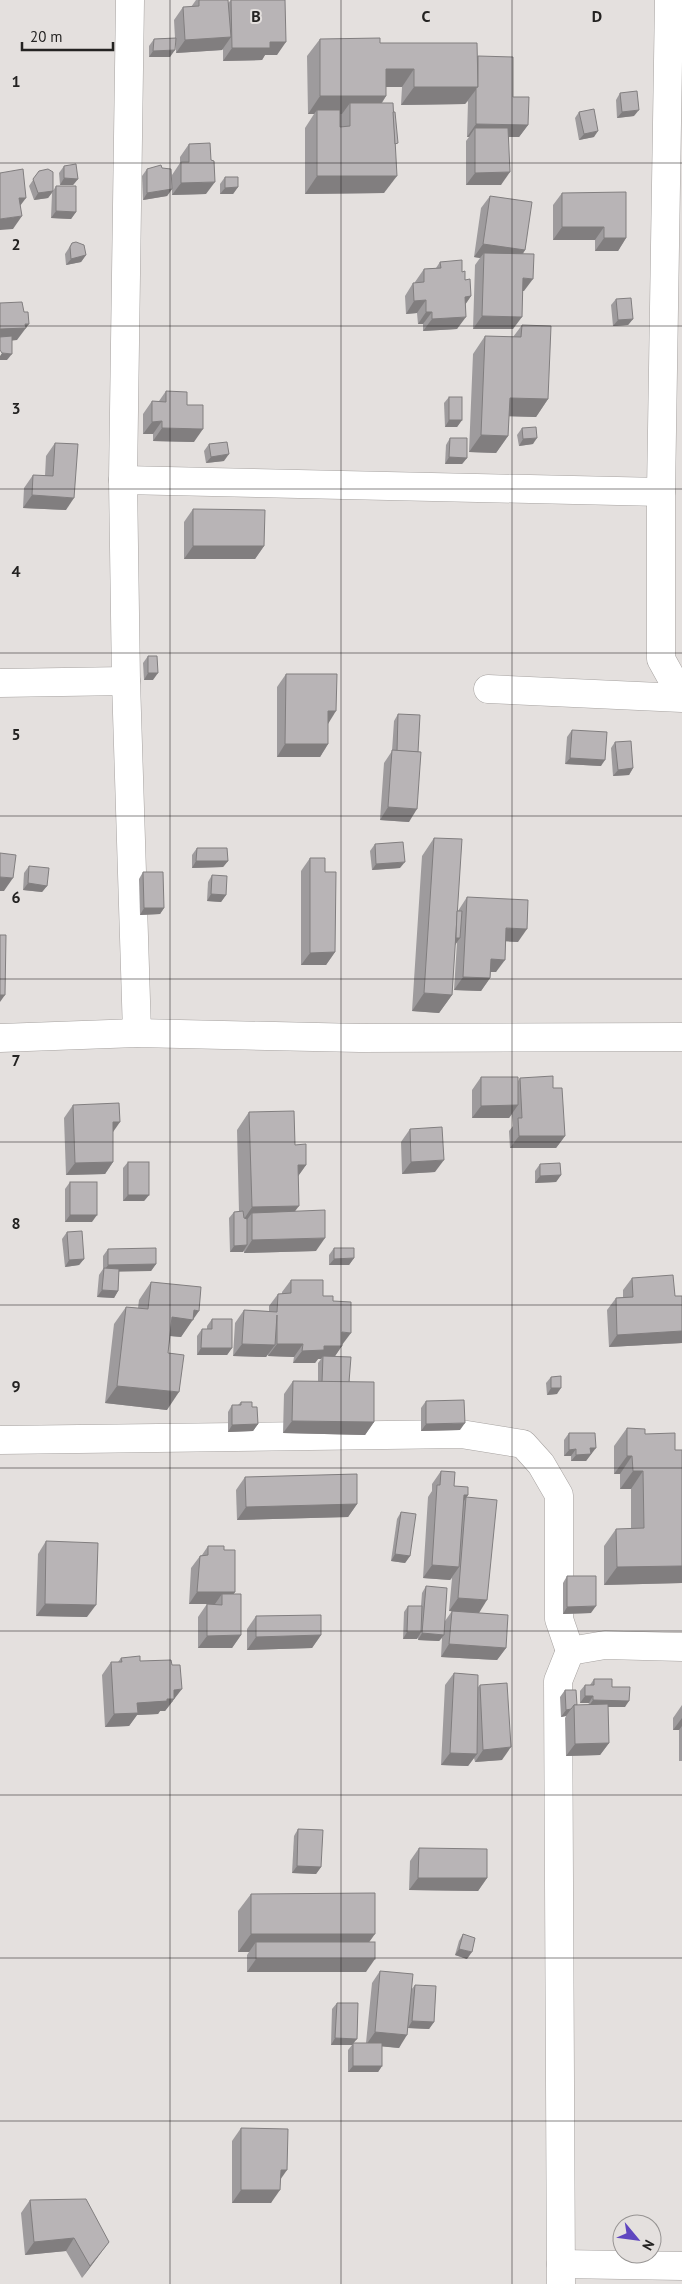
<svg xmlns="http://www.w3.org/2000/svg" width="682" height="2284" font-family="'PT Sans',sans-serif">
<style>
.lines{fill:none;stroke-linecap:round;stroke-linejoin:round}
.minor-casing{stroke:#a6a2a0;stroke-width:29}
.minor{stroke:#fff;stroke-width:28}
.wall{fill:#9e9b9d}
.shaded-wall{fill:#817e7f}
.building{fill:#b8b4b6;stroke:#817e7f}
.grid{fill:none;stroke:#242322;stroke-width:1;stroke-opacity:0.55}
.grid-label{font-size:16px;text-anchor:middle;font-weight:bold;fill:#242322;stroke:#e4e0de;stroke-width:4;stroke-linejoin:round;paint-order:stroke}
</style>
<rect width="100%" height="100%" fill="#e4e0de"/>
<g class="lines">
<defs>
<g id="minor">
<path d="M130 0 123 480 126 681 137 1033"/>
<path d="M669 0 661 492V659L682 697"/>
<path d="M123 480 661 492"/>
<path d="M0 683 126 681"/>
<path d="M488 689 682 698"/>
<path d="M0 1038 137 1033 360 1038 682 1037"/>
<path d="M0 1440 461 1434 523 1444 541 1464 559 1495V1619L570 1651"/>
<path d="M561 2264 682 2266"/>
<path d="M561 2284 558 1681 570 1651 605 1645 682 1647"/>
</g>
</defs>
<use href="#minor" class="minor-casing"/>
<use href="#minor" class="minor"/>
</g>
<g class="wall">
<path d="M196 0H228V3L231 0H285L277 55H265L262 60 223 61V49L222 50 176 53V40L170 57H149V46L154 39 175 38 174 20 183 7H191Z"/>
<path d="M320 39 380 43 478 56 513 97 528 125 519 137H509L501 185H466V141L469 137H467L468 101 465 104 401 105 402 87H386V96L382 103 395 147 384 193 305 194V128L314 114H308L307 56Z"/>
<path d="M620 93 634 116 617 118 616 100Z"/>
<path d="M579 112 594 137 579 140 575 118Z"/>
<path d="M189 144 206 194 172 195V175L180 163V157Z"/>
<path d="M64 166 78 179 73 185H60L59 173Z"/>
<path d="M162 168 172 189 167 196 143 200 142 176 147 169Z"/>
<path d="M39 171 53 191 56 186 76 212 71 219 51 218 52 193 48 198 34 200 29 186Z"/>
<path d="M225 177 238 187 233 194H220V184Z"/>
<path d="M562 193 626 238 618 251H595V240H553V205Z"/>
<path d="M490 196 525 250 523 254 524 291H523L513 329H473L475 265 480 258 474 257 481 208Z"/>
<path d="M72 243 86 255 81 262 66 265 65 254Z"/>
<path d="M440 262 462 272 471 296 465 305 457 329 423 331V324H418L417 313 406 314 405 296 413 283H415V282L424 269 436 268Z"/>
<path d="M616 299 633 319 628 325 613 326 611 305Z"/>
<path d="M522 325 548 399 536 417 509 416 508 436 496 453 469 452 473 354 485 336 513 337Z"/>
<path d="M166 391 187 405 194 442 153 441V434H143V414L152 401H159Z"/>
<path d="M449 397 462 420 457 427H445L444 403Z"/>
<path d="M522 428 533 444 519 446 517 435Z"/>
<path d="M450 438 467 458 462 464H445L446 445Z"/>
<path d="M55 443 66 510 23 508 24 488 33 475 45 476 46 456Z"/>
<path d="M209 444 224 461 206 463 204 451Z"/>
<path d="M193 509 264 546 255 559H184V522Z"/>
<path d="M148 656 153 680H144L143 663Z"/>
<path d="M286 674 328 723V744L320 757H277V687Z"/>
<path d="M398 714 418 752 409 822 380 820 384 763 392 751 394 721Z"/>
<path d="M572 730 601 766 565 764 567 737Z"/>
<path d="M615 742 633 768 629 775 613 776 611 748Z"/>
<path d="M434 838 457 911H458L467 897 518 942 506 941 496 972H491L490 978 481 991 454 990 457 942 455 945 452 995 439 1013 412 1011 422 856Z"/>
<path d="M375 844 400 868 372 870 370 851Z"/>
<path d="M197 848 228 861 223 867 192 868V855Z"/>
<path d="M310 858 325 872 335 952 326 965H301V871Z"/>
<path d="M29 866 47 886 42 892 23 890 24 873Z"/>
<path d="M143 872 164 908 160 914 140 915 139 879Z"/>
<path d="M212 875 226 895 221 902 207 901 208 882Z"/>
<path d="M481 1077 518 1081 520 1078 553 1088 565 1136 556 1148H510L509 1131 513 1126 512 1114 509 1118H472V1090Z"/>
<path d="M73 1105 113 1132V1162L105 1174 66 1175 64 1118Z"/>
<path d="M249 1112 295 1145 306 1165 298 1176 295 1211 316 1251 244 1253V1250L243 1252H230L229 1218 234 1212H239L237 1130Z"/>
<path d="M410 1129 435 1172 402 1174 401 1142Z"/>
<path d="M128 1162 149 1195 144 1201H123V1168Z"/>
<path d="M540 1164 561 1175 556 1182 535 1183V1171Z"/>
<path d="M70 1182 92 1222H65V1189Z"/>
<path d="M67 1232 84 1259 79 1265 65 1267 62 1239Z"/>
<path d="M334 1248 354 1258 349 1265H329V1255Z"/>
<path d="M108 1249 156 1264 151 1271H119L118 1291 114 1298 97 1297 99 1275 103 1269V1256Z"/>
<path d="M632 1278 675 1296H682V1343L609 1347 607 1310 616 1298 623 1297V1290Z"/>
<path d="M291 1280 333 1301 342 1345 335 1356 374 1422 365 1435 283 1433 284 1394 293 1381 318 1382V1363L321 1359H318L315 1363H293L294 1357 268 1356V1354L266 1357 233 1356 235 1323 244 1310 269 1311V1306L278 1294H282V1292Z"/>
<path d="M151 1282 193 1318 181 1337 170 1336 168 1353 167 1410 105 1403 114 1324 126 1307 138 1308 139 1300Z"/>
<path d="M212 1319 232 1348 227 1355H197V1336L202 1329H207V1326Z"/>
<path d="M551 1377 557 1394 547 1395 546 1383Z"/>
<path d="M426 1401 460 1430 421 1431V1408Z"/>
<path d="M241 1402 252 1407 258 1424 253 1431 228 1432V1412L232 1405H238Z"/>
<path d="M627 1428 645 1434 675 1450H682V1583L604 1585V1546L616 1529H631V1489H620V1474H614V1446Z"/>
<path d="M569 1433 591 1455H590L586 1461H571V1456H564V1440Z"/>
<path d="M441 1471 454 1486 468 1495 463 1501 466 1497 479 1613 506 1648 497 1660 441 1657 442 1638 439 1641 418 1640V1637L417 1639H403L404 1612 408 1606H421L422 1593 426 1586 445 1621 452 1611H449L452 1578 450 1580 423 1578 428 1497 432 1491V1484Z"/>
<path d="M245 1477 357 1504 348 1517 237 1520 236 1490Z"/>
<path d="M401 1512 410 1556 405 1563 391 1561 397 1519Z"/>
<path d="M46 1541 87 1617 36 1616 38 1554Z"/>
<path d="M208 1546 224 1550 235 1592 233 1594 241 1635 232 1648H198V1617L207 1604H189L191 1568 200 1556 202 1555Z"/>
<path d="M567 1576 591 1613 563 1614V1583Z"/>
<path d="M256 1616 321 1635 312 1648 247 1650V1629Z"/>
<path d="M121 1658 140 1661 173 1702H172L165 1711H160L158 1714 137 1715 129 1726 105 1727 102 1675 111 1662H118Z"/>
<path d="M454 1673 478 1687 480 1685 502 1760 475 1762 474 1758 468 1766 441 1765 445 1685Z"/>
<path d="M594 1679 612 1687 625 1707H608L609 1743 600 1755 566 1756 565 1718 566 1716 561 1717 560 1697 565 1690 577 1705H588L589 1703H580V1691L585 1685H590Z"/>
<path d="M682 1705V1761H679V1730H673V1718Z"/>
<path d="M298 1829 321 1867 316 1874 292 1873 294 1836Z"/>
<path d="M419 1848 487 1878 478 1891 409 1890 410 1861Z"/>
<path d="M251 1894 369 1942 366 1972H247V1955L249 1952H238V1911Z"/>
<path d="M463 1934 467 1959 455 1955 459 1941Z"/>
<path d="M380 1971 411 1990 415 1985 434 2022 429 2029 408 2028 399 2048 382 2046V2066L378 2072H348V2050L352 2045H331L332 2009 337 2003 354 2043H366L372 1983Z"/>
<path d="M241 2128 280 2180 271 2203H232V2141Z"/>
<path d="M30 2200 100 2254 82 2278 66 2251 25 2255 21 2213Z"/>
</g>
<g class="shaded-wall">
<path d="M231 37 222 50 176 53 185 40Z"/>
<path d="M270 42H286L277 55H265L262 60 223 61 232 48Z"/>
<path d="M175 50 170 57H149L153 51Z"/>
<path d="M386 69H414L402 87H374Z"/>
<path d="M414 87H478L465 104 401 105Z"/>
<path d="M320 96H386L374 114 350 103 342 114H317V110L314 114H308Z"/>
<path d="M639 110 634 116 617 118 622 112Z"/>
<path d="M476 124 528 125 519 137H475V128L469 137H467Z"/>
<path d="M598 131 594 137 579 140 584 134Z"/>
<path d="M510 172 501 185H466L475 173Z"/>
<path d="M317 176H397L384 193 305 194Z"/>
<path d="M64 178 78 179 73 185H60Z"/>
<path d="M215 182 206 194 172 195 181 183Z"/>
<path d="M238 187 233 194H220L225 188Z"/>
<path d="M172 189 167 196 143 200 147 193Z"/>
<path d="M53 191 48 198 34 200 38 193Z"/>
<path d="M19 198H26L17 210Z"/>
<path d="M56 211 76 212 71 219 51 218Z"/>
<path d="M22 216 13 229 0 230V219Z"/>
<path d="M562 227H604L595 240H553Z"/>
<path d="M604 238H626L618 251H595Z"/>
<path d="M483 244 525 250 516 263 484 253 480 258 474 257Z"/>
<path d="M86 255 81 262 66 265 71 259Z"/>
<path d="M523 278 533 279 524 291H514Z"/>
<path d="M471 296 462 309 465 297Z"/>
<path d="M426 300 417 313 406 314 414 301Z"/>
<path d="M426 312H432L423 324H418Z"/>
<path d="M482 316 522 317 513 329H473Z"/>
<path d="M466 317 457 329 423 331 432 319Z"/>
<path d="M633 319 628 325 613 326 618 320Z"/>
<path d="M25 324H29L17 340 0 342V329Z"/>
<path d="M2 353 12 354 7 360H0V356Z"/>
<path d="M510 398 548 399 536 417 497 416Z"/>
<path d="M449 420H462L457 427H445Z"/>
<path d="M162 421 153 434H143L152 422Z"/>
<path d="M162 428 203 429 194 442 153 441Z"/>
<path d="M481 435 508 436 496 453 469 452Z"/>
<path d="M537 438 533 444 519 446 523 439Z"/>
<path d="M229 454 224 461 206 463 211 457Z"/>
<path d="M449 457 467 458 462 464H445Z"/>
<path d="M32 495 74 498 66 510 23 508Z"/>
<path d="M193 546H264L255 559H184Z"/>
<path d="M148 673H158L153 680H144Z"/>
<path d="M328 711H336L328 724Z"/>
<path d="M285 744H328L320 757H277Z"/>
<path d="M570 758 605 760 601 766 565 764Z"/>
<path d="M633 768 629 775 613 776 618 770Z"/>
<path d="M388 807 417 809 409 822 380 820Z"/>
<path d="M196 861H228L223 867 192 868Z"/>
<path d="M405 862 400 868 372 870 376 864Z"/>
<path d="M0 877 13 878 4 891H0Z"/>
<path d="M28 883 47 886 42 892 23 890Z"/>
<path d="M211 894 226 895 221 902 207 901Z"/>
<path d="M144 908H164L160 914 140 915Z"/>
<path d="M506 928 527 929 518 942 498 941Z"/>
<path d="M452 937 460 938 455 945Z"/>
<path d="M335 952 326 965H301L310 953Z"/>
<path d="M491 959 505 960 496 972H482Z"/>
<path d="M463 977 490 978 481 991 454 990Z"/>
<path d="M424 993 452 995 439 1013 412 1011Z"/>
<path d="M0 995H5L0 1002Z"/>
<path d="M518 1105 509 1118H472L481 1106Z"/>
<path d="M113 1122H120L111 1135Z"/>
<path d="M519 1136H565L556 1148H510Z"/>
<path d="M444 1160 435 1172 402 1174 411 1162Z"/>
<path d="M113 1162 105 1174 66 1175 75 1163Z"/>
<path d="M298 1165H306L294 1182Z"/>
<path d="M561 1175 556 1182 535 1183 540 1176Z"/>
<path d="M128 1195H149L144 1201H123Z"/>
<path d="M299 1206 286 1223 252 1213 243 1225H240L252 1207Z"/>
<path d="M70 1215H97L92 1222H65Z"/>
<path d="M325 1238 316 1251 244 1253 252 1240Z"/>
<path d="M247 1245 243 1252H230L234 1246Z"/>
<path d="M354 1258 349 1265H329L334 1259Z"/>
<path d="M84 1259 79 1265 65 1267 69 1260Z"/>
<path d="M156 1264 151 1271 103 1272 108 1265Z"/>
<path d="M102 1290 118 1291 114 1298 97 1297Z"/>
<path d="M194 1310 199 1311 181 1337 160 1335 172 1317Z"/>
<path d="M682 1331V1343L609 1347 617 1335Z"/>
<path d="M342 1332 351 1333 342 1345Z"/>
<path d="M242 1344 275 1345 266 1357 233 1356Z"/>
<path d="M277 1344H303L294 1357 268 1356Z"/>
<path d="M324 1346H342L333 1359 323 1356 321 1359H318L315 1363H293L302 1351Z"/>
<path d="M201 1348H232L227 1355H197Z"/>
<path d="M117 1386 179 1392 167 1410 105 1403Z"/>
<path d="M551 1388H561L557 1394 547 1395Z"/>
<path d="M292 1421 374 1422 365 1435 283 1433Z"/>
<path d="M465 1423 460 1430 421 1431 426 1424Z"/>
<path d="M258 1424 253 1431 228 1432 232 1425Z"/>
<path d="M590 1448H596L586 1461H571L576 1455Z"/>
<path d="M576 1449 571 1456H564L569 1450Z"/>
<path d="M627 1456H632L620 1474H614Z"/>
<path d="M633 1471H643L631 1489H620Z"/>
<path d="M464 1495H468L459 1508Z"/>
<path d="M357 1504 348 1517 237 1520 246 1507Z"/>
<path d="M395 1554 410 1556 405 1563 391 1561Z"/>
<path d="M432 1565 459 1567 450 1580 423 1578Z"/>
<path d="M682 1566V1583L604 1585 617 1567Z"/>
<path d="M197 1592H235L226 1605 222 1594 215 1604H189Z"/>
<path d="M458 1598 487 1600 479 1613 449 1611Z"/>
<path d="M45 1604 96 1605 87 1617 36 1616Z"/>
<path d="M596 1606 591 1613 563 1614 567 1607Z"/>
<path d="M407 1632H421L417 1639H403Z"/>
<path d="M422 1633 444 1635 439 1641 418 1640Z"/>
<path d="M241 1635 232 1648H198L207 1636Z"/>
<path d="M321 1635 312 1648 247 1650 256 1637Z"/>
<path d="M449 1644 506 1648 497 1660 441 1657Z"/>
<path d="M182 1689 165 1711H160L158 1714 137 1715 129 1726 105 1727 114 1714 137 1703 174 1690Z"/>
<path d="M585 1696H593L589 1703H580Z"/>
<path d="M593 1700 629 1701 625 1707H588Z"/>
<path d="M571 1709 566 1716 561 1717 566 1710Z"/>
<path d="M682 1718V1726L679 1730H673Z"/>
<path d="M609 1743 600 1755 566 1756 575 1744Z"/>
<path d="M511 1747 502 1760 475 1762 483 1750Z"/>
<path d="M450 1753 477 1754 468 1766 441 1765Z"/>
<path d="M297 1866 321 1867 316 1874 292 1873Z"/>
<path d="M418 1878H487L478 1891 409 1890Z"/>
<path d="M251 1934H375L362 1952 256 1942 249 1952H238Z"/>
<path d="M459 1949 472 1952 467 1959 455 1955Z"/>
<path d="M256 1959H375L366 1972H247Z"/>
<path d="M412 2021 434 2022 429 2029 408 2028Z"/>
<path d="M375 2032 407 2035 399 2048 366 2045Z"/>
<path d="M335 2038 357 2039 352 2045H331Z"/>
<path d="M353 2066H382L378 2072H348Z"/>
<path d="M281 2170H287L278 2183Z"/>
<path d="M241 2190H280L271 2203H232Z"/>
<path d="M74 2238 66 2251 25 2255 34 2242Z"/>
<path d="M109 2242 82 2278 90 2266Z"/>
</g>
<g class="building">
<path d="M199 0H228L231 37 185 40 183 7 199 6Z"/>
<path d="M231 0H285L286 42H270V48H232Z"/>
<path d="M176 38 175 50 153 51 154 39Z"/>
<path d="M380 38V43H477L478 87H414V69H386V96H320V39Z"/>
<path d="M478 56 513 57V97H529L528 125 476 124V88L478 87Z"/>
<path d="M637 91 639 110 622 112 620 93Z"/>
<path d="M350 103H393L397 176H317V110H340V127L350 126Z"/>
<path d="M594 109 598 131 584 134 579 112Z"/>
<path d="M393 112H395L398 143 395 144Z"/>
<path d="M475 128H508L510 172 475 173Z"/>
<path d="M210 143 211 160 214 161 215 182 181 183V162H189V144Z"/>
<path d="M76 164 78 179 64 178V166Z"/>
<path d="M161 165 162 168 171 169 172 189 147 193V169Z"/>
<path d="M23 169 26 198H19L22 216 0 219V173Z"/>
<path d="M48 169 53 172V191L38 193 33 179 39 171Z"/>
<path d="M225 177H238V187L225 188Z"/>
<path d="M56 186H76V212L56 211Z"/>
<path d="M626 192V238H604V227H562V193Z"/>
<path d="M490 196 532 202 525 250 483 244Z"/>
<path d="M76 242 84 245 86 255 71 259 70 247 72 243Z"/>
<path d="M484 253 534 254 533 279 523 278 522 317 482 316Z"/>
<path d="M462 260V272L465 271V280L470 279 471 296 465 297 466 317 432 319V312H426V300L414 301 413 283 424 282V269L441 268 440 262Z"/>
<path d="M631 298 633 319 618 320 616 299Z"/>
<path d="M22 302 24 312H28L29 324H25L26 328 0 329V303Z"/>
<path d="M522 325 551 326 548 399 510 398 508 436 481 435 485 336 521 337Z"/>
<path d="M12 336V354L2 353 0 350V337Z"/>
<path d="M166 391 187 392V405H203V429L162 428V421L152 422V401L166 402Z"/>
<rect x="449" y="397" width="13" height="23"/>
<path d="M536 427 537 438 523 439 522 428Z"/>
<path d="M450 438H467V458L449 457Z"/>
<path d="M227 442 229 454 211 457 209 444Z"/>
<path d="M55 443 78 444 74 498 32 495 33 475 53 476Z"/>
<path d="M193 509 265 510 264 546H193Z"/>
<path d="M148 656H157L158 673H148Z"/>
<path d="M286 674H337L336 711H328V744H285Z"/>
<path d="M398 714 420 715 418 752 397 751Z"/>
<path d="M572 730 607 732 605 760 570 758Z"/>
<path d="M631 741 633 768 618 770 615 742Z"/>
<path d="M392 750 421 752 417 809 388 807Z"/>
<path d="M434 838 462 839 452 995 424 993Z"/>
<path d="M403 842 405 862 376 864 375 844Z"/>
<path d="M197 848H227L228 861H196Z"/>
<path d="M0 853 16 855 13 878 0 877Z"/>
<path d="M310 858H325V872H336L335 952 310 953Z"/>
<path d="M29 866 49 868 47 886 28 883Z"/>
<path d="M143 872H163L164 908H144Z"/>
<path d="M212 875 227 876 226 895 211 894Z"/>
<path d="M467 897 528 900 527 929 506 928 505 960 491 959 490 978 463 977Z"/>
<path d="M457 911H462L460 938H456Z"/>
<path d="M0 935H6L5 995H0Z"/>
<path d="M553 1076V1088H562L565 1136H519L518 1118H522L520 1078Z"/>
<path d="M481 1077H518V1105L481 1106Z"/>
<path d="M119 1103 120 1122H113V1162L75 1163 73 1105Z"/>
<path d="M294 1111 295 1145 306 1144V1165H298L299 1206 252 1207 249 1112Z"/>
<path d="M442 1127 444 1160 411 1162 410 1129Z"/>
<rect x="128" y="1162" width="21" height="33"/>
<path d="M560 1163 561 1175 540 1176V1164Z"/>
<rect x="70" y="1182" width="27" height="33"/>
<path d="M325 1210V1238L252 1240V1213Z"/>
<path d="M243 1211 244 1218 247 1219V1245L234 1246V1212Z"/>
<path d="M82 1231 84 1259 69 1260 67 1232Z"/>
<path d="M156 1248V1264L108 1265V1249Z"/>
<path d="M334 1248H354V1258L334 1259Z"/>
<path d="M104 1268 119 1269 118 1291 102 1290Z"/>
<path d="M673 1275 675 1296H682V1331L617 1335 616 1298 633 1297 632 1278Z"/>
<path d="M291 1280H323V1296H333V1301L351 1302V1333L342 1332V1346H324V1350L302 1351 303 1344H277V1315L275 1345 242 1344 244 1310 277 1312 278 1294 291 1293Z"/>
<path d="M151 1282 201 1287 199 1311 194 1310 193 1320 172 1317 168 1353 184 1355 179 1392 117 1386 126 1307 148 1309Z"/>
<path d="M212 1319H232V1348H201L202 1329H212Z"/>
<path d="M323 1356 351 1357 349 1382H322Z"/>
<path d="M561 1376V1388H551V1377Z"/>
<path d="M293 1381 374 1382V1422L292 1421Z"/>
<path d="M464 1400 465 1423 426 1424V1401Z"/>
<path d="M241 1402H252V1407H257L258 1424 232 1425V1405H241Z"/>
<path d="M627 1428 645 1429V1434L675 1433V1450H682V1566L617 1567 616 1529 644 1528 643 1471H633L632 1456H627Z"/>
<path d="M569 1433H595L596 1448H590L591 1454 576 1455V1449L569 1450Z"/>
<path d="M441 1471 455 1472 454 1486 468 1487V1495H464L459 1567 432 1565 437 1485H440Z"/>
<path d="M357 1474V1504L246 1507 245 1477Z"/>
<path d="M466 1497 497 1500 487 1600 458 1598Z"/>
<path d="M401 1512 416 1514 410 1556 395 1554Z"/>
<path d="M46 1541 98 1543 96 1605 45 1604Z"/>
<path d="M208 1546H224V1550H235V1592H197L200 1556 208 1555Z"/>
<path d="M567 1576H596V1606L567 1607Z"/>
<path d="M426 1586 447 1588 444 1635 422 1633Z"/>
<path d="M222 1594H241V1635L207 1636V1604L222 1605Z"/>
<path d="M408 1606H422L421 1632H407Z"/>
<path d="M452 1611 508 1615 506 1648 449 1644Z"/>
<path d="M321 1615V1635L256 1637V1616Z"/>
<path d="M140 1656V1661L171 1660 172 1665H180L182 1689 174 1690V1699H167V1701L137 1703 138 1713 114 1714 111 1662H122L121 1658Z"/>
<path d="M454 1673 478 1675 477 1754 450 1753Z"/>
<path d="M594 1679H612V1687H630L629 1701 593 1700V1696H585V1685H594Z"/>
<path d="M507 1683 511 1747 483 1750 480 1685Z"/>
<path d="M565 1690H576L577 1705H574L571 1709 566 1710Z"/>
<path d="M608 1704 609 1743 575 1744 574 1705Z"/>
<path d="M298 1829 323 1830 321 1867 297 1866Z"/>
<path d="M419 1848 487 1849V1878H418Z"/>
<path d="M375 1893V1934H251V1894Z"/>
<path d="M463 1934 475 1938 472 1952 459 1949Z"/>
<rect x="256" y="1942" width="119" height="17"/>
<path d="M380 1971 413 1974 407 2035 375 2032Z"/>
<path d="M415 1985 436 1986 434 2022 412 2021Z"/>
<path d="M337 2003H358L357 2039 335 2038Z"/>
<rect x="353" y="2043" width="29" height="23"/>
<path d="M241 2128 288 2129 287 2170H281L280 2190H241Z"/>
<path d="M86 2199 109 2242 90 2266 74 2238 34 2242 30 2200Z"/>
</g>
<path class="grid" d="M170 0V2284M341 0V2284M512 0V2284M0 163H682M0 326H682M0 489H682M0 653H682M0 816H682M0 979H682M0 1142H682M0 1305H682M0 1468H682M0 1631H682M0 1795H682M0 1958H682M0 2121H682"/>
<g class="grid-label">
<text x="256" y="22">B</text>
<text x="426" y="22">C</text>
<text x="597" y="22">D</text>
<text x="16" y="87">1</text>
<text x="16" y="250">2</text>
<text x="16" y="414">3</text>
<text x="16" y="577">4</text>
<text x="16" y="740">5</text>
<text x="16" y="903">6</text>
<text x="16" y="1066">7</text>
<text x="16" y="1229">8</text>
<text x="16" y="1392">9</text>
</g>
<g transform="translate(637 2239) rotate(119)"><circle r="24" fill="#e4e0de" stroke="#979493"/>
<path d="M0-4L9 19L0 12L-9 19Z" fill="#5f46bf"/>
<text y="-8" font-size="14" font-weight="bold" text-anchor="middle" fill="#242322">N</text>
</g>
<path d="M22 42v8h91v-8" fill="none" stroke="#242322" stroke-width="2.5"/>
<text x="30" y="42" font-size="15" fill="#242322" stroke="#e4e0de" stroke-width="4" paint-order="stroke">20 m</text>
</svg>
